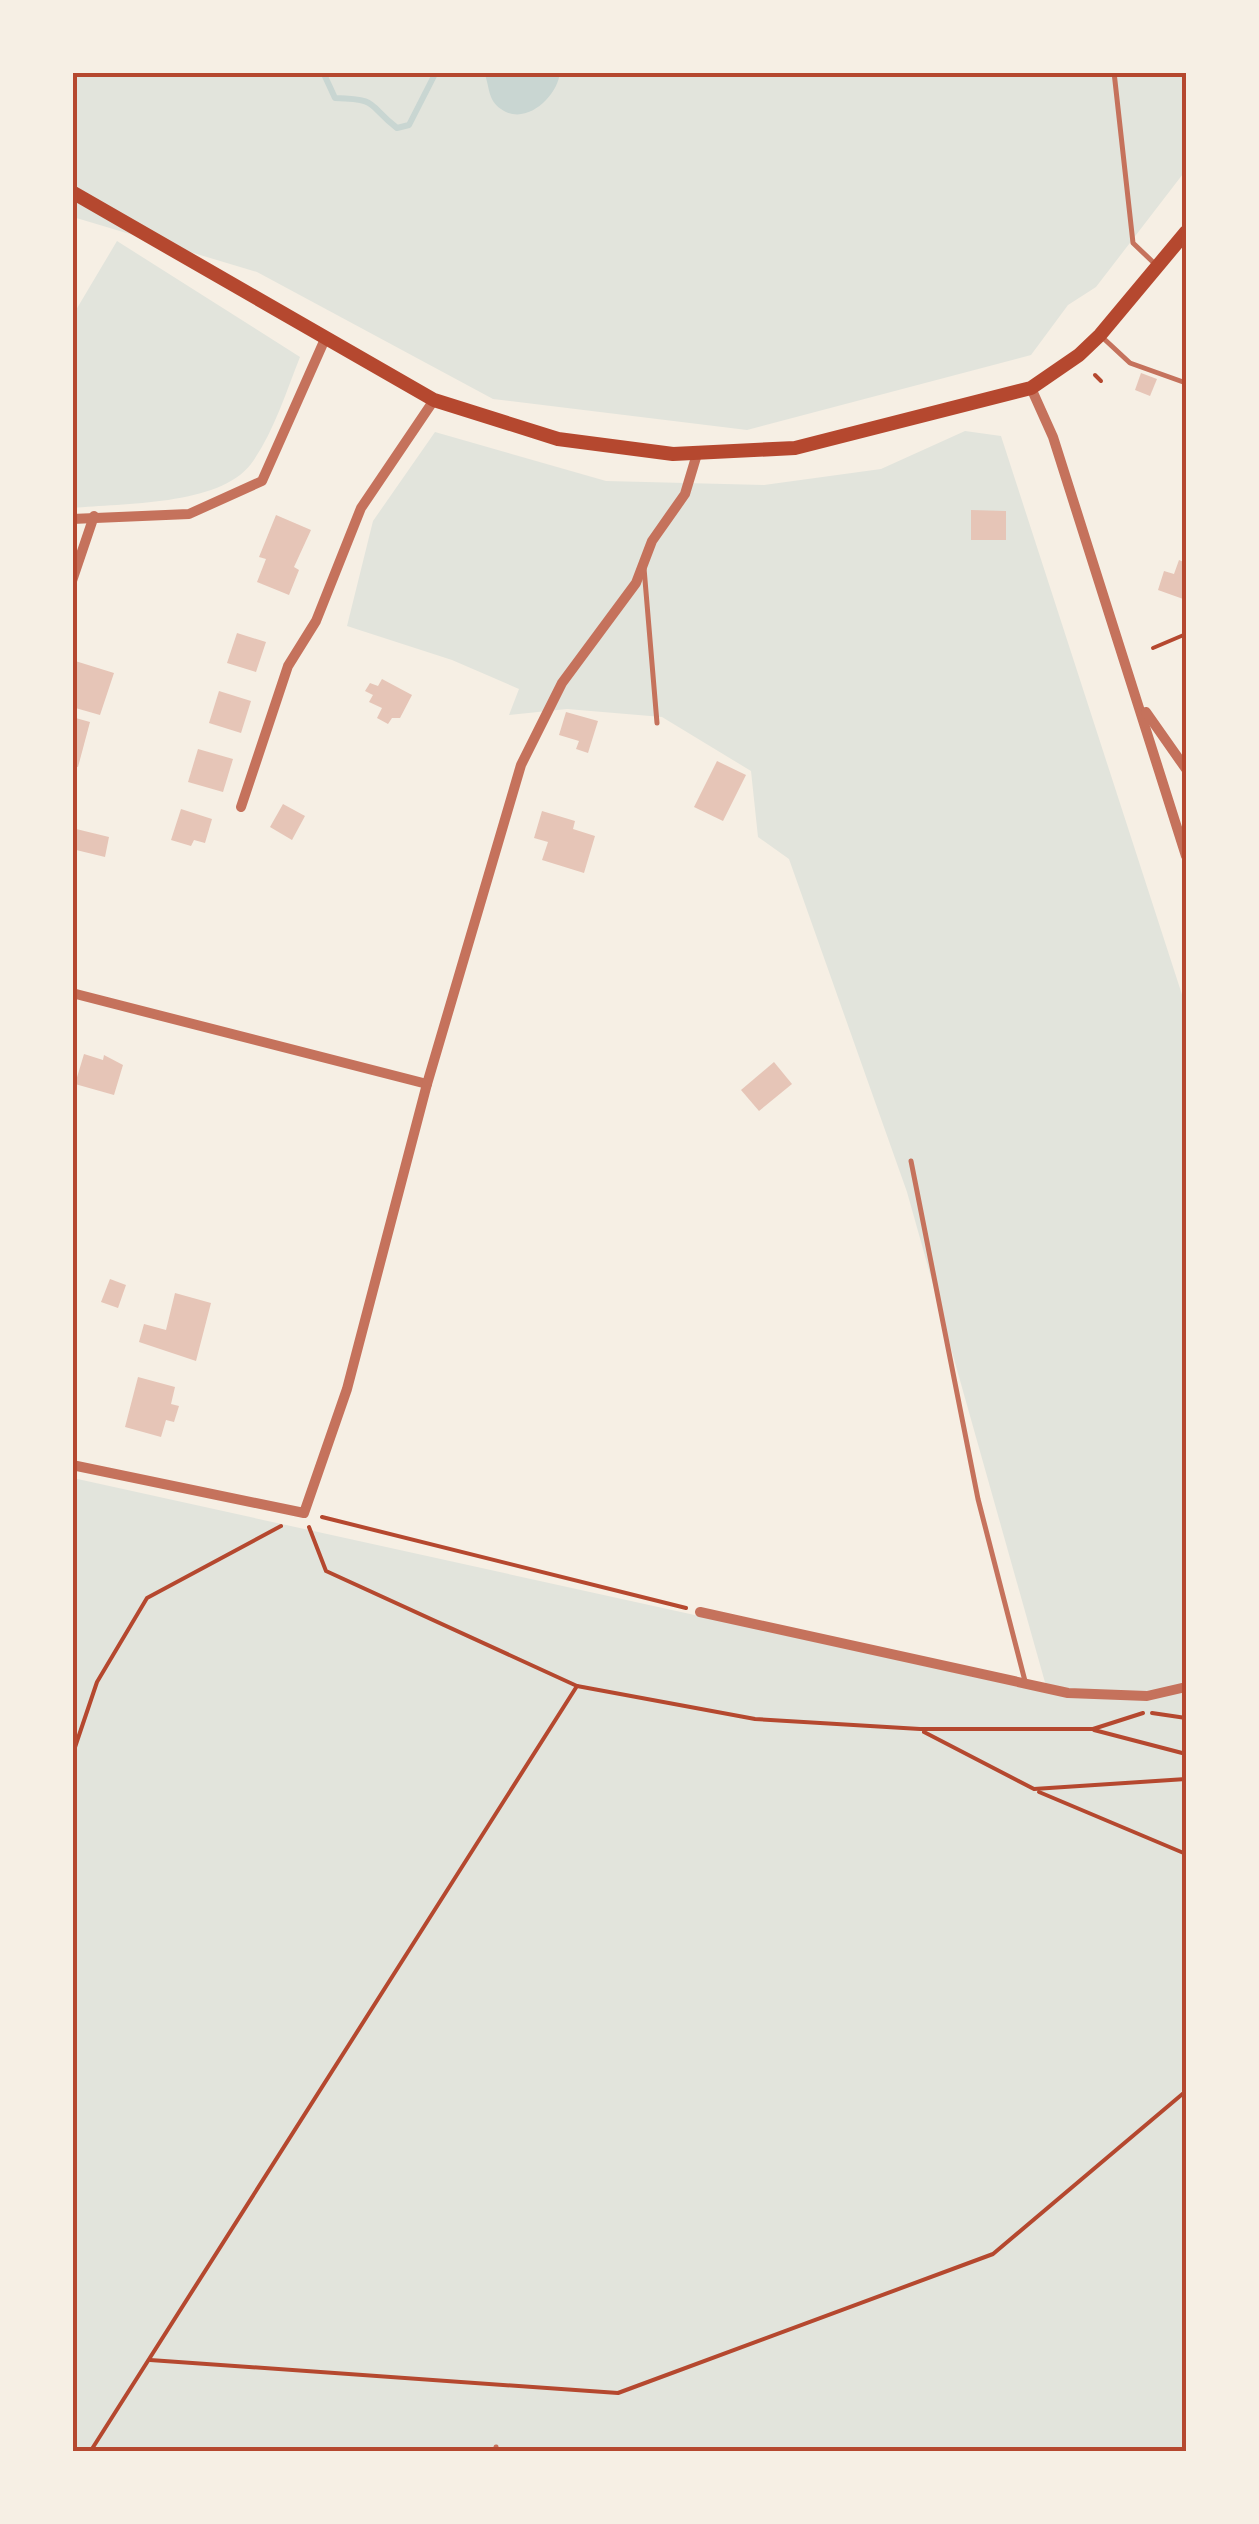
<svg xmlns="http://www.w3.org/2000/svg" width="1259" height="2524" font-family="'Varela Round',sans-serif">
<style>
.green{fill:#e2e4dc}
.water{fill:#c9d6d2}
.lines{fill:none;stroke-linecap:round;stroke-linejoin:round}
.stream{stroke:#c9d6d2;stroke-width:6}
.building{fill:#e6c5b7}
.path{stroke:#b5482f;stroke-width:4}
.service{stroke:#c5725c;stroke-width:5}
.minor{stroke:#c5725c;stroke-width:10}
.secondary{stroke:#b5482f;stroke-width:14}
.neatline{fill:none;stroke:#b5482f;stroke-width:4}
</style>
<rect width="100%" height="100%" fill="#f6efe4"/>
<g class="green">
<path d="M72 73H1186V170L1096 287 1068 305 1031 355 747 430 493 399 257 272 73 217Z"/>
<path d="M117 241 300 357C286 392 274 432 251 464 219 506 122 503 73 508V315Z"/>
<path d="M965 431 1001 436 1186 1007V2451L73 2452V1478L1048 1693 907 1192 789 859 758 837 751 771 662 717 567 709 509 715 519 689 452 660 347 626 373 521 435 432 606 481 764 485 881 469Z"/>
</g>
<path class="water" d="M560 72C558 96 526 127 501 109 487 100 490 85 484 73Z"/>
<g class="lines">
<path class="stream" d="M323 72 335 98C380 99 367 105 397 128L409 125 436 72"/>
</g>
<g class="building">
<path d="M1141 373 1157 379 1150 396 1135 390Z"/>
<path d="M971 510 1006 511V540H971Z"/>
<path d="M276 515 311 530 294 567 299 570 289 595 257 582 266 559 259 557Z"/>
<path d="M1179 560 1186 563V600L1158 590 1164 571 1174 574Z"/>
<path d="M237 633 266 642 256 672 227 663Z"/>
<path d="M72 660 114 673 100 715 72 707Z"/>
<path d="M382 679 412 695 400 718H392L388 724 377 718 382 708 369 702 373 695 365 691 370 683 378 686Z"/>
<path d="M219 691 251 701 241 733 209 723Z"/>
<path d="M566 712 598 721 588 753 576 749 579 741 559 735Z"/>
<path d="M72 717 90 722 78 767 72 766Z"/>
<path d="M198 749 233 759 223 792 188 782Z"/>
<path d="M717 761 746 775 723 821 694 807Z"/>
<path d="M283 804 305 816 292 840 270 827Z"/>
<path d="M181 809 212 819 205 843 194 840 191 846 171 840Z"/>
<path d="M542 811 575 821 573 829 595 836 584 873 542 860 548 842 534 838Z"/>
<path d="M72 828 109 837 105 857 72 849Z"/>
<path d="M84 1054 103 1060 104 1055 123 1065 114 1095 75 1084Z"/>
<path d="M774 1062 792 1084 759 1111 741 1090Z"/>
<path d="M110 1279 126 1285 118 1308 101 1302Z"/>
<path d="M175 1293 211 1303 196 1361 139 1342 144 1324 166 1330Z"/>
<path d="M138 1377 175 1387 171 1404 179 1406 174 1422 166 1420 161 1437 125 1427Z"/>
</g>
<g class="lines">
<g class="path">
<path d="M1095 375 1101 381"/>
<path d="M1153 648 1186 634"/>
<path d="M322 1517 686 1608"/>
<path d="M309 1527 326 1571 577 1686 755 1719 920 1729H1093L1143 1713"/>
<path d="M1152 1713 1186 1718"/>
<path d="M1094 1730 1186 1754"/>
<path d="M924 1732 1034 1789 1186 1779"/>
<path d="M72 1756 97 1682 147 1598 281 1526"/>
<path d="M1039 1792 1186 1854"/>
<path d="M150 2360 618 2393 993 2254 1186 2091"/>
<path d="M90 2452 577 1686"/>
</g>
<g class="service">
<path d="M1114 72 1133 243 1155 264"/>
<path d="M1102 337 1130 363 1186 383"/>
<path d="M644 568 657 723"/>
<path d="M911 1161 978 1499 1025 1681"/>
<path d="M495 2452 496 2447"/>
</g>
<g class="minor">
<path d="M1031 388 1053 437 1186 856"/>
<path d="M72 519 189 514 262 481 325 339"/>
<path d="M72 581 94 516"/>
<path d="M1146 712 1186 769"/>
<path d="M241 807 288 666 316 621 361 508 434 400"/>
<path d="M72 993 427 1084"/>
<path d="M72 1465 304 1513 347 1389 427 1084 521 765 562 683 636 583 652 541 685 494 697 454"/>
<path d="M700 1612 1068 1693 1147 1696 1186 1687"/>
</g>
<path class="secondary" d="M72 192 434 400 558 439 673 454 795 448 1031 388 1079 355 1100 335 1186 232"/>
</g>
<rect width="1259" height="2524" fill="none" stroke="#f6efe4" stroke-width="150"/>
<rect x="75" y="75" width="1109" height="2374" class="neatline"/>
</svg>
